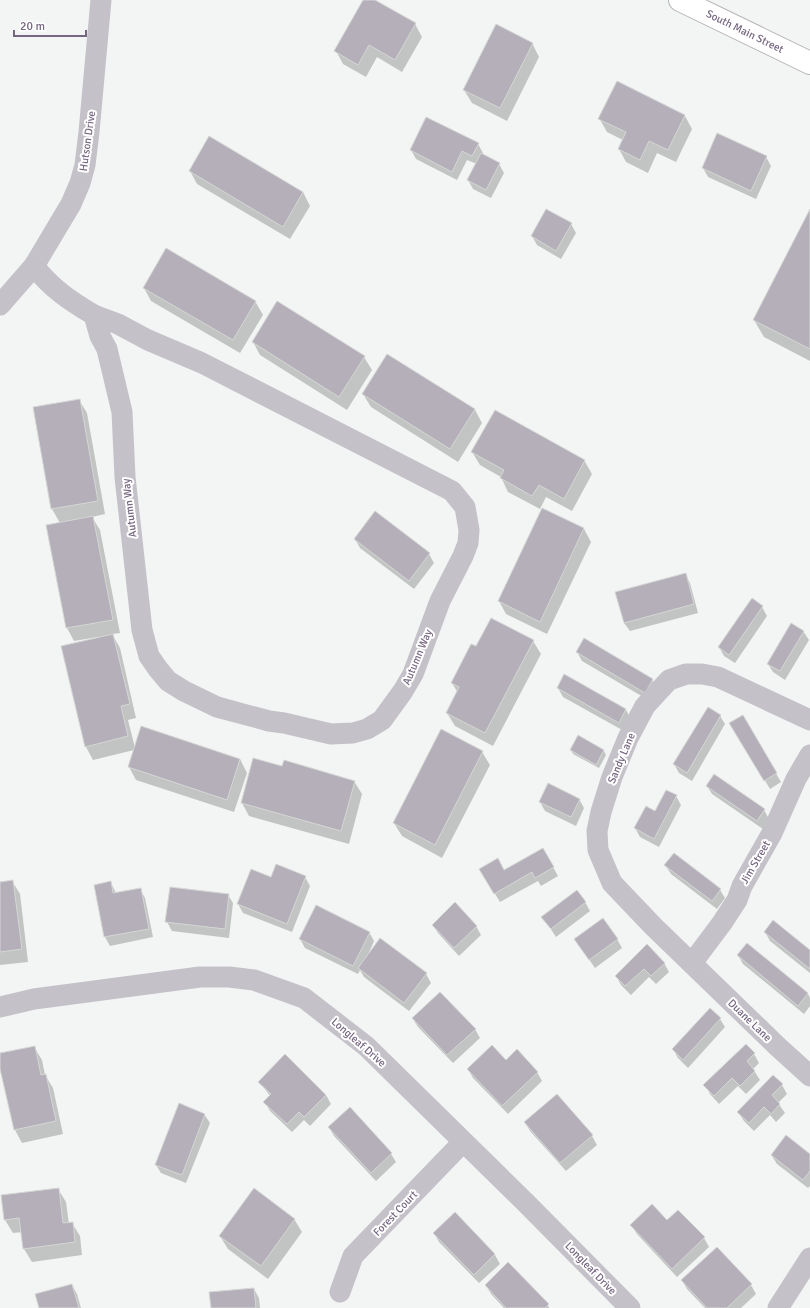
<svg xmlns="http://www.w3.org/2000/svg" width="810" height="1308" font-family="Signika,sans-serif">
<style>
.shadow{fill:#0003}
.building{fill:#b5afb9;stroke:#d5d7d5}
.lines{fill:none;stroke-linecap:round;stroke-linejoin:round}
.primary-casing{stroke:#b7b3ba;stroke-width:24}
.minor{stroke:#c5c1c8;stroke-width:21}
.primary{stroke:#fff;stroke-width:22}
.labels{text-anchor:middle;stroke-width:4;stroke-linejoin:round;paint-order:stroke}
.street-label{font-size:11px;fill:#766781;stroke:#fff}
</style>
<rect width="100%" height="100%" fill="#f2f5f3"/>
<g class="shadow">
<path d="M365 0H373L415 24 422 37 402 72 377 57 366 77 343 64 336 51Z"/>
<path d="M532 43 539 57 507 121 472 103 464 90Z"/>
<path d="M617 82 685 116 692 129 676 162 657 153 648 173 626 162 619 149 623 140 607 132 599 118Z"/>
<path d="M478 144 483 153 482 155 499 164 504 173 491 198 473 189 468 180 477 164 467 160 457 180 416 159 411 150Z"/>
<path d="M766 157 771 166 756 199 708 177 703 168Z"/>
<path d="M190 171 303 192 310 206 290 239 197 184Z"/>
<path d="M810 211V361L764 337 754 320Z"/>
<path d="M571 224 576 233 561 259 537 245 532 236Z"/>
<path d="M144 288 255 301 263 315 240 353 151 301Z"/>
<path d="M253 342 364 357 372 370 347 410 260 355Z"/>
<path d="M387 356 475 410 482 423 458 462 371 407 363 394Z"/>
<path d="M79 400 87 413 105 514 92 517 100 530 120 633 112 634 120 648 136 718 128 720 135 748 240 759 247 773 234 812 136 780 129 767 134 750 93 760 86 747 99 638 98 637 74 641 67 628 47 526 60 523 52 509 34 408Z"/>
<path d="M472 452 584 460 592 474 572 511 546 497 540 509 508 492 501 477 480 465Z"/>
<path d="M543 509 584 529 591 542 547 634 506 614 499 601Z"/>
<path d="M355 539 429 554 434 563 414 589 360 548Z"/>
<path d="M685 574 690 583 698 613 630 631 624 623Z"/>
<path d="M762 607 767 616 735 663 724 656 719 647Z"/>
<path d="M803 631 809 640 785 680 773 672 768 664Z"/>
<path d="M533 641 541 654 493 746 455 726 447 713 458 693 452 683 477 648Z"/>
<path d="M577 652 652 680 657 689 650 701 582 661Z"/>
<path d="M565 676 626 710 631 719 624 731 563 697 558 688Z"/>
<path d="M720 716 725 724 692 781 679 773 674 764Z"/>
<path d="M742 716 781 782 770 789 731 723Z"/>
<path d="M578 736 604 751 606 755 599 768 573 754 571 750Z"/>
<path d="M482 752 490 765 442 858 402 836 394 823Z"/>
<path d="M283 767 354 781 362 794 349 844 249 816 242 803Z"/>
<path d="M707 786 764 810 769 819 763 829 712 794Z"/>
<path d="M676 796 681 805 659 847 640 837 635 828Z"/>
<path d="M579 799 584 808 576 826 545 811 540 802Z"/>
<path d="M543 849 558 876 541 886 538 881 500 902 480 869 504 871Z"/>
<path d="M665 865 720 890 725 898 717 909 671 874Z"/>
<path d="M305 877 310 886 292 932 243 913 238 904Z"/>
<path d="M0 881 1 882 12 881 20 894 28 962 0 965Z"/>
<path d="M111 883 116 893 140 889 145 898 153 937 110 946 105 937Z"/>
<path d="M228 895 233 903 229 938 172 931 167 922Z"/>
<path d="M585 902 590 911 556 937 543 917Z"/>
<path d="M433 925 476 926 481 935 459 956 438 933Z"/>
<path d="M369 932 374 941 368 955 426 974 431 983 409 1011 364 977 360 970 358 974 305 948 300 939Z"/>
<path d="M765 932 810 951V973L770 941Z"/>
<path d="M575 939H617L622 948 595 968Z"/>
<path d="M747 944 808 994 810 998V1006L804 1014 743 964 738 955Z"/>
<path d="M664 963 669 972 656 984 649 977 631 995 621 985 616 976Z"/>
<path d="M413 1019 475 1029 480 1038 453 1063 418 1027Z"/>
<path d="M720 1019 725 1027 688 1068 678 1058 673 1049Z"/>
<path d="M746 1045 754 1054 759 1063 753 1069 760 1080 746 1094 738 1086 719 1104 710 1094 705 1085Z"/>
<path d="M34 1047 42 1060 45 1075 53 1088 63 1134 22 1143 15 1130 0 1065V1054Z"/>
<path d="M506 1061 537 1072 542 1081 508 1114 473 1078 468 1069Z"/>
<path d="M260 1082 326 1095 331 1104 310 1126 304 1120 292 1132 270 1111 265 1102 270 1096Z"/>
<path d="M782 1085 787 1094 778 1103 785 1113 776 1122 770 1115 754 1131 744 1121 738 1112Z"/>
<path d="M204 1114 210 1123 186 1183 161 1173 156 1165Z"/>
<path d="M525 1122 592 1136 597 1145 566 1171 530 1131Z"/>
<path d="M329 1127 391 1154 396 1162 376 1181 334 1136Z"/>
<path d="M810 1155V1186L808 1188 777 1164 772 1156Z"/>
<path d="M58 1189 66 1202 69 1224 72 1223 80 1236 82 1255 32 1262 24 1249 22 1232 13 1233 5 1220 2 1196Z"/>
<path d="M678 1211 704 1238 709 1247 677 1277 637 1234 632 1226 667 1221Z"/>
<path d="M455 1213 495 1255 500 1264 479 1283 439 1242 434 1233Z"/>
<path d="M294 1219 302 1232 268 1279 228 1249 220 1236Z"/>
<path d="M717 1248 751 1285 756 1294 741 1308H705L687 1289 682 1280Z"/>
<path d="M72 1285 77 1294 81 1308H40Z"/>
<path d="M486 1285 548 1305 549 1308H504L491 1294Z"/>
<path d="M254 1289 259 1298 260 1308H212Z"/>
</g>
<g class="building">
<path d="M363 0H375L416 23 395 60 369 45 358 65 334 51Z"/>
<path d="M496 24 533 43 500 108 463 90Z"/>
<path d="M617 81 685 115 668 150 649 141 640 160 618 149 626 132 598 119Z"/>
<path d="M426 117 479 143 472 156 462 151 452 172 410 150Z"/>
<path d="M717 133 767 156 751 191 702 168Z"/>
<path d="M209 136 303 192 283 227 189 171Z"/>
<path d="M481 153 500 163 486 190 467 180Z"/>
<path d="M546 209 572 223 556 251 531 236Z"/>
<path d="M810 209V349L753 320Z"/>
<path d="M166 248 256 301 233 340 143 288Z"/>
<path d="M277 301 365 356 339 397 252 342Z"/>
<path d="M387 354 475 409 450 449 362 394Z"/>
<path d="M80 399 98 501 51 509 33 407Z"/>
<path d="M495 410 585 460 564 499 539 485 532 496 500 478 504 470 471 452Z"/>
<path d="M542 508 584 528 540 622 498 601Z"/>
<path d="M375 511 430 553 409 581 354 539Z"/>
<path d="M93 516 113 620 66 628 46 525Z"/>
<path d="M686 573 694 604 624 623 615 592Z"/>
<path d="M752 598 763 606 729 655 718 647Z"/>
<path d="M491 618 534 640 485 733 446 713 459 687 451 683 471 644 476 646Z"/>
<path d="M791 623 804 631 780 671 767 664Z"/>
<path d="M113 634 130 704 121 706 128 736 85 747 61 646Z"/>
<path d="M584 638 653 679 645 693 576 652Z"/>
<path d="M564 674 626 709 619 723 557 688Z"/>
<path d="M708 707 721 715 687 773 673 764Z"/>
<path d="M743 715 777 773 764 781 729 723Z"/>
<path d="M141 726 240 759 227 800 128 767Z"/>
<path d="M441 729 483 751 435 845 393 823Z"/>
<path d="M578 735 604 750 596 765 570 750Z"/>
<path d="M253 758 282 766 284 760 355 781 341 831 241 803Z"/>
<path d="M714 774 765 809 757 821 706 786Z"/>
<path d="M548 783 580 799 571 817 539 802Z"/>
<path d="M666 790 677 795 654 839 634 828 646 806 655 811Z"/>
<path d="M543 848 554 867 535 878 532 872 494 894 479 869 498 858 504 870Z"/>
<path d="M674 853 721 889 712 901 664 865Z"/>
<path d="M276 864 306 876 287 924 237 904 251 869 271 877Z"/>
<path d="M13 880 22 949 0 952V882Z"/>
<path d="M111 881 113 893 141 888 149 929 104 937 94 885Z"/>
<path d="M170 887 229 894 225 929 165 922Z"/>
<path d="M577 890 586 902 551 929 541 917Z"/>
<path d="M455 902 477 926 454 948 432 925Z"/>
<path d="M316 905 370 932 353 966 299 939Z"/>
<path d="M603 918 618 939 589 960 574 939Z"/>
<path d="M773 920 810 950V969L764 932Z"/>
<path d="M380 938 427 973 404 1003 358 968Z"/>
<path d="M747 943 808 993 798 1006 737 955Z"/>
<path d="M647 944 665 963 651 976 644 969 625 986 615 976Z"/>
<path d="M440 992 476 1029 447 1055 412 1018Z"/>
<path d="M710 1008 721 1018 683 1060 672 1049Z"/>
<path d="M746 1044 755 1053 747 1061 755 1071 740 1086 732 1078 714 1096 703 1085Z"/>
<path d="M492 1045 506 1060 517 1049 538 1072 502 1106 467 1069Z"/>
<path d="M35 1046 41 1075 46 1074 56 1121 14 1130 0 1069V1053Z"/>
<path d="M285 1054 326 1095 304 1117 299 1112 287 1124 263 1102 271 1094 258 1082Z"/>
<path d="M773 1075 783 1084 772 1095 780 1104 771 1114 764 1107 749 1123 737 1112Z"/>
<path d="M557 1094 593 1135 560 1163 524 1122Z"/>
<path d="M179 1103 205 1114 182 1175 155 1165Z"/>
<path d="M350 1107 392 1153 371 1173 328 1127Z"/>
<path d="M786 1135 810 1154V1171L803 1180 771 1155Z"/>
<path d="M59 1188 63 1223 73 1222 75 1242 23 1249 19 1218 4 1220 1 1195Z"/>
<path d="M254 1188 295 1219 261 1266 219 1236Z"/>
<path d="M652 1204 667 1220 678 1210 705 1237 672 1269 630 1225Z"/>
<path d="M455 1212 495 1254 474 1275 433 1233Z"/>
<path d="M717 1247 752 1284 727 1308H707L681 1280Z"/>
<path d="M508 1262 549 1304 545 1308H506L485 1285Z"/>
<path d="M72 1284 79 1308H39L35 1294Z"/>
<path d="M254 1288 256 1308H211L209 1292Z"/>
</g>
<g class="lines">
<defs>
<path id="primary" d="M680 0 810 63"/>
</defs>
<use href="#primary" class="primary-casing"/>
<g class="minor">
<path d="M34 266C51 288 70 301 94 315"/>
<path d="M0 305 34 266 71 204 80 183 85 165 89 132 101 0"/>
<path d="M94 315 118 324 148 340 202 363 452 491 465 507 469 530 468 543 463 556 440 601 413 674 403 691 382 720 367 729 353 733 331 734 284 723 269 721 217 707 184 691 168 681 158 669 149 656 142 630 125 477 122 412 107 349 100 336Z"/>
<path d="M810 720 718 677 702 674H686L669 680 645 706 628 738 612 777 601 812 597 831 598 850 612 883 653 926 777 1046 810 1076"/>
<path d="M692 963 722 923 737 900 742 886 772 833 796 779 810 755"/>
<path d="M0 1007 34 999 200 977H229L254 980 304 998 366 1046 526 1203 630 1308"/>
<path d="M340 1292 353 1256 463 1142"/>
<path d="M778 1308 810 1258"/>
</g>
<use href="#primary" class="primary"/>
</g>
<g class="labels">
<g class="street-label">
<text transform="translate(745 31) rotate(26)" y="4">South Main Street</text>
<text transform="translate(87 141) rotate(-82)" y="4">Hutson Drive</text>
<text transform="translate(129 508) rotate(-97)" y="4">Autumn Way</text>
<text transform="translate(417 657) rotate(-67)" y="4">Autumn Way</text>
<text transform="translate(621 758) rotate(-67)" y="4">Sandy Lane</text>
<text transform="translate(755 862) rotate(-60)" y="4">Jim Street</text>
<text transform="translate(750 1020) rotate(44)" y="4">Duane Lane</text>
<text transform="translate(359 1042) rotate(41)" y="4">Longleaf Drive</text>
<text transform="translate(395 1213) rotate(-46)" y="4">Forest Court</text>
<text transform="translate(591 1268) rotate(46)" y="4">Longleaf Drive</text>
</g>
</g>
<path d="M14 30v6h72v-6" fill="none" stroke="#766781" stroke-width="2"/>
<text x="20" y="30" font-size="12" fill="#766781" stroke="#ffffff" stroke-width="3" paint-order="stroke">20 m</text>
</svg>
